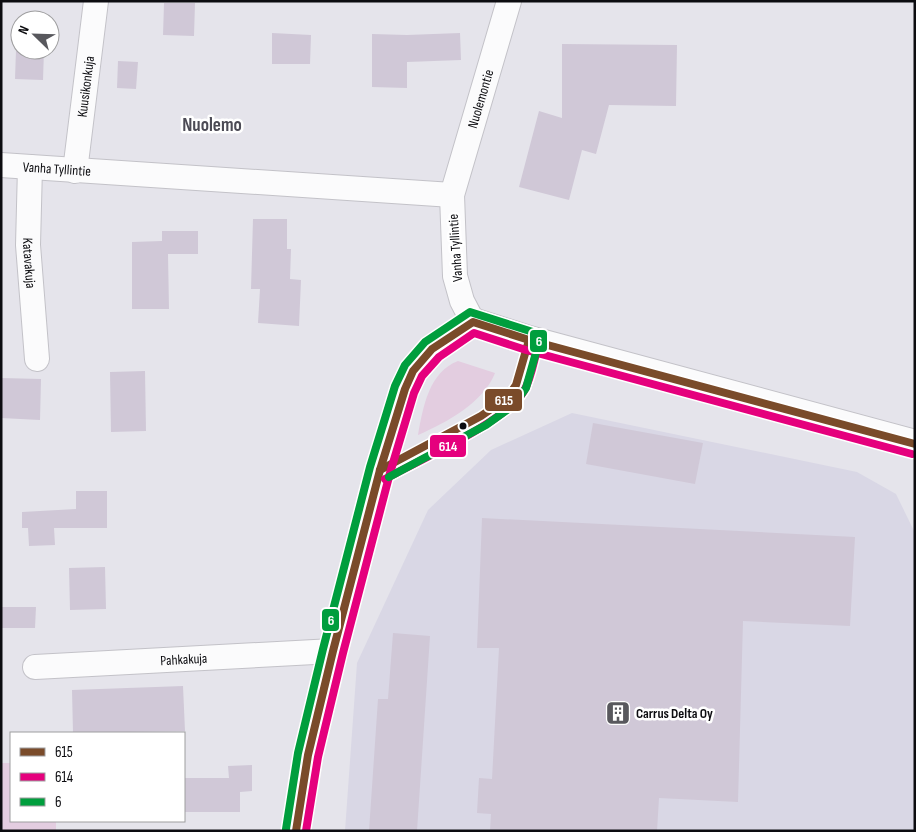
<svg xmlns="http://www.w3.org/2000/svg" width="916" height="832" font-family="'Sofia Sans Condensed',sans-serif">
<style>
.built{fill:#d9d7e5}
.green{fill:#e3cde0}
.building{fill:#d0c8d7}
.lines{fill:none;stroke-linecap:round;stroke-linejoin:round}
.street-casing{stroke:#c3c2c8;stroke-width:26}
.secondary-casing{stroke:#c3c2c8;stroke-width:30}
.street{stroke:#fbfbfc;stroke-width:24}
.secondary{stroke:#fbfbfc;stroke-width:28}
.bus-1-casing{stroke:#fff;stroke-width:11}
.bus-2-casing{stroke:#fff;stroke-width:11}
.bus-3-casing{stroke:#fff;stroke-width:11}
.bus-1{stroke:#7a4b2a;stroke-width:8}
.bus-2{stroke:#e5007d;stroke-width:8}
.bus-3{stroke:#009e3d;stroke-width:8}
.bus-dot{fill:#0c0c10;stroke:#fff;stroke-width:2}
.labels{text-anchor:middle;stroke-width:5;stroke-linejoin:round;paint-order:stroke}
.street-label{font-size:14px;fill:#0c0c10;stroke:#fff}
.poi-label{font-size:14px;font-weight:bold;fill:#0c0c10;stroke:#fff;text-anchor:start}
.district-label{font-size:19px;font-weight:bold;fill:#4c4b55;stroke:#fff}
.line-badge{stroke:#fff;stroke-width:2}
.badge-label{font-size:14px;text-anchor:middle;font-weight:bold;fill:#fff}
</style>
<rect width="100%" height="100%" fill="#e5e4eb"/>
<path class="built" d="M572 413 857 472 896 494 915 533V831H345L357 663 428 510 491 450Z"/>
<g class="green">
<path d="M458 361 495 373C484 402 446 423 418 435 423 407 429 372 458 361Z"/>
<path d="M1 763H11V821H56V831H1Z"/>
</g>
<g class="building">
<path d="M164 3H195L194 36 163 35Z"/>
<path d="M272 33 311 35 310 64H272Z"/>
<path d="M460 33 461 60 407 62V88L372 87V34L407 35Z"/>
<path d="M562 44 677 45 676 106 609 105 596 154 582 150 569 200 519 187 539 111 562 118Z"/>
<path d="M16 50H44L43 80 15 79Z"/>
<path d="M118 61 138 62 136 89 117 88Z"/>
<path d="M253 219H287V249H291L290 279 301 280 299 326 258 323 260 289H251Z"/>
<path d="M162 231H198V254H168L169 309H132V242L162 241Z"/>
<path d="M145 371 146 431 111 432 110 372Z"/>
<path d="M1 378 41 379 40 420 1 418Z"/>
<path d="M593 423 703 443 695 484 586 464Z"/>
<path d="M76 491H107V528H54L55 545 29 546 28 528H22V512L76 509Z"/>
<path d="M482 518 855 537 850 626 743 621 738 802 659 798 657 831H490L491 814 477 813 479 778 492 779 499 648H477Z"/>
<path d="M105 567 106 609 70 610 69 568Z"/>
<path d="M1 607H36L35 628H1Z"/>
<path d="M393 633 430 636 417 831H369L378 699H388Z"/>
<path d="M183 686 185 731 73 733 72 690Z"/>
<path d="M252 765V791L240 792V812H184V778H229L228 766Z"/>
</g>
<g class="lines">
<defs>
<g id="street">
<path id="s1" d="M1 165 452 195"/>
<path id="s2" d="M30 167 28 245 37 359"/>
<path id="s3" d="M75 171 96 1"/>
<path id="s4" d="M473 322 462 301 455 276 452 195 509 1"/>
<path id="s5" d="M35 667 333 651"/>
</g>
<path id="secondary" d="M296 831 308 755 333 651 380 470 405 389 413 371 432 349 473 322 529 340 915 444"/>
</defs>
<use href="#street" class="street-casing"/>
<use href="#secondary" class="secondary-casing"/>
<use href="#street" class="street"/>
<use href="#secondary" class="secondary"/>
<defs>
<g id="bus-1">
<path d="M380 470 481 416 507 398 516 385 529 340"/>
<path d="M296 831 308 755 333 651 380 470 405 389 413 371 432 349 473 322 529 340 915 444"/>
</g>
<g id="bus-2">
<path d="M385 479C419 460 506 422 524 391 532 377 534 358 539 343"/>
<path d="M306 831 318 757 343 653 390 473 414 393 422 376 439 357 474 333 526 350 912 454"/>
</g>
<path id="bus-3" d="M286 829 298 753 323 649 370 467 395 386 405 365 425 342 470 312 536 333 539 342 526 388 514 405 486 425 389 477"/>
</defs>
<use href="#bus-1" class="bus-1-casing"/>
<use href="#bus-2" class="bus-2-casing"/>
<use href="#bus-3" class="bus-3-casing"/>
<use href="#bus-1" class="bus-1"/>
<use href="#bus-2" class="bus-2"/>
<use href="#bus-3" class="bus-3"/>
</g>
<defs>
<symbol id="building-square" viewBox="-11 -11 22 22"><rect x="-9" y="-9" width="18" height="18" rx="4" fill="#58585d" stroke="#fff"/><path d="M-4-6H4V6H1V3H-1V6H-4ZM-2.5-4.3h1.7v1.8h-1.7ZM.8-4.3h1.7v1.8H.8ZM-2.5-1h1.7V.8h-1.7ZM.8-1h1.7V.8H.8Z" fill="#fff"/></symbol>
</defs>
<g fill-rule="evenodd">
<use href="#building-square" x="604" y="699" width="28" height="28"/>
</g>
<circle class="bus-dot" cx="463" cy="426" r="4.5"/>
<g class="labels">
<g class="street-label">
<text dy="5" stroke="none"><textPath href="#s3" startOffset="85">Kuusikonkuja</textPath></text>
<text dy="5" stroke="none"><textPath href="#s4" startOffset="231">Nuolemontie</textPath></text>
<text dy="5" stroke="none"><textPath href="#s1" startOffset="56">Vanha Tyllintie</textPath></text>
<text transform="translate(455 248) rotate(-94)" y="5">Vanha Tyllintie</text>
<text dy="5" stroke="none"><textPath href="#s2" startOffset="96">Katavakuja</textPath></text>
<text dy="5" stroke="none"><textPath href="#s5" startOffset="149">Pahkakuja</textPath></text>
</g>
<g class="poi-label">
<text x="636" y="718">Carrus Delta Oy</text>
</g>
<g class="district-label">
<text x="212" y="131">Nuolemo</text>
</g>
</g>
<g class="line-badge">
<rect x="529" y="329" width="19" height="24" rx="5" fill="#009e3d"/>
<rect x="484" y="388" width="39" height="24" rx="5" fill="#7a4b2a"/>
<rect x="429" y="434" width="38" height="24" rx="5" fill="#e5007d"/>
<rect x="321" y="608" width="19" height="24" rx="5" fill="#009e3d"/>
</g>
<g class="badge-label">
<text x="539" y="346">6</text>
<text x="504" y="405">615</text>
<text x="448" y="451">614</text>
<text x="331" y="625">6</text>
</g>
<rect width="916" height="832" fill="none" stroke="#0c0c10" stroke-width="5"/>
<rect x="10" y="732" width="175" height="90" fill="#ffffff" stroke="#9e9e9f"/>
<rect x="20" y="748" width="25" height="8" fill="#7a4b2a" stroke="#9e9e9f"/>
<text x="55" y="757" font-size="15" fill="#0c0c10">615</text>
<rect x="20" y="773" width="25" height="8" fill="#e5007d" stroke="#9e9e9f"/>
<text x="55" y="782" font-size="15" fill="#0c0c10">614</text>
<rect x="20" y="798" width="25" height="8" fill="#009e3d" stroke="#9e9e9f"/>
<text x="55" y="807" font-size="15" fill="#0c0c10">6</text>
<g transform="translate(35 35) rotate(293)"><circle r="24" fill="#ffffff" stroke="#9e9e9f"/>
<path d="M0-4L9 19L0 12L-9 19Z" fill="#58585d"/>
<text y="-8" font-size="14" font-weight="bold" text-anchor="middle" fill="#0c0c10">N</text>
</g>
</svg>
